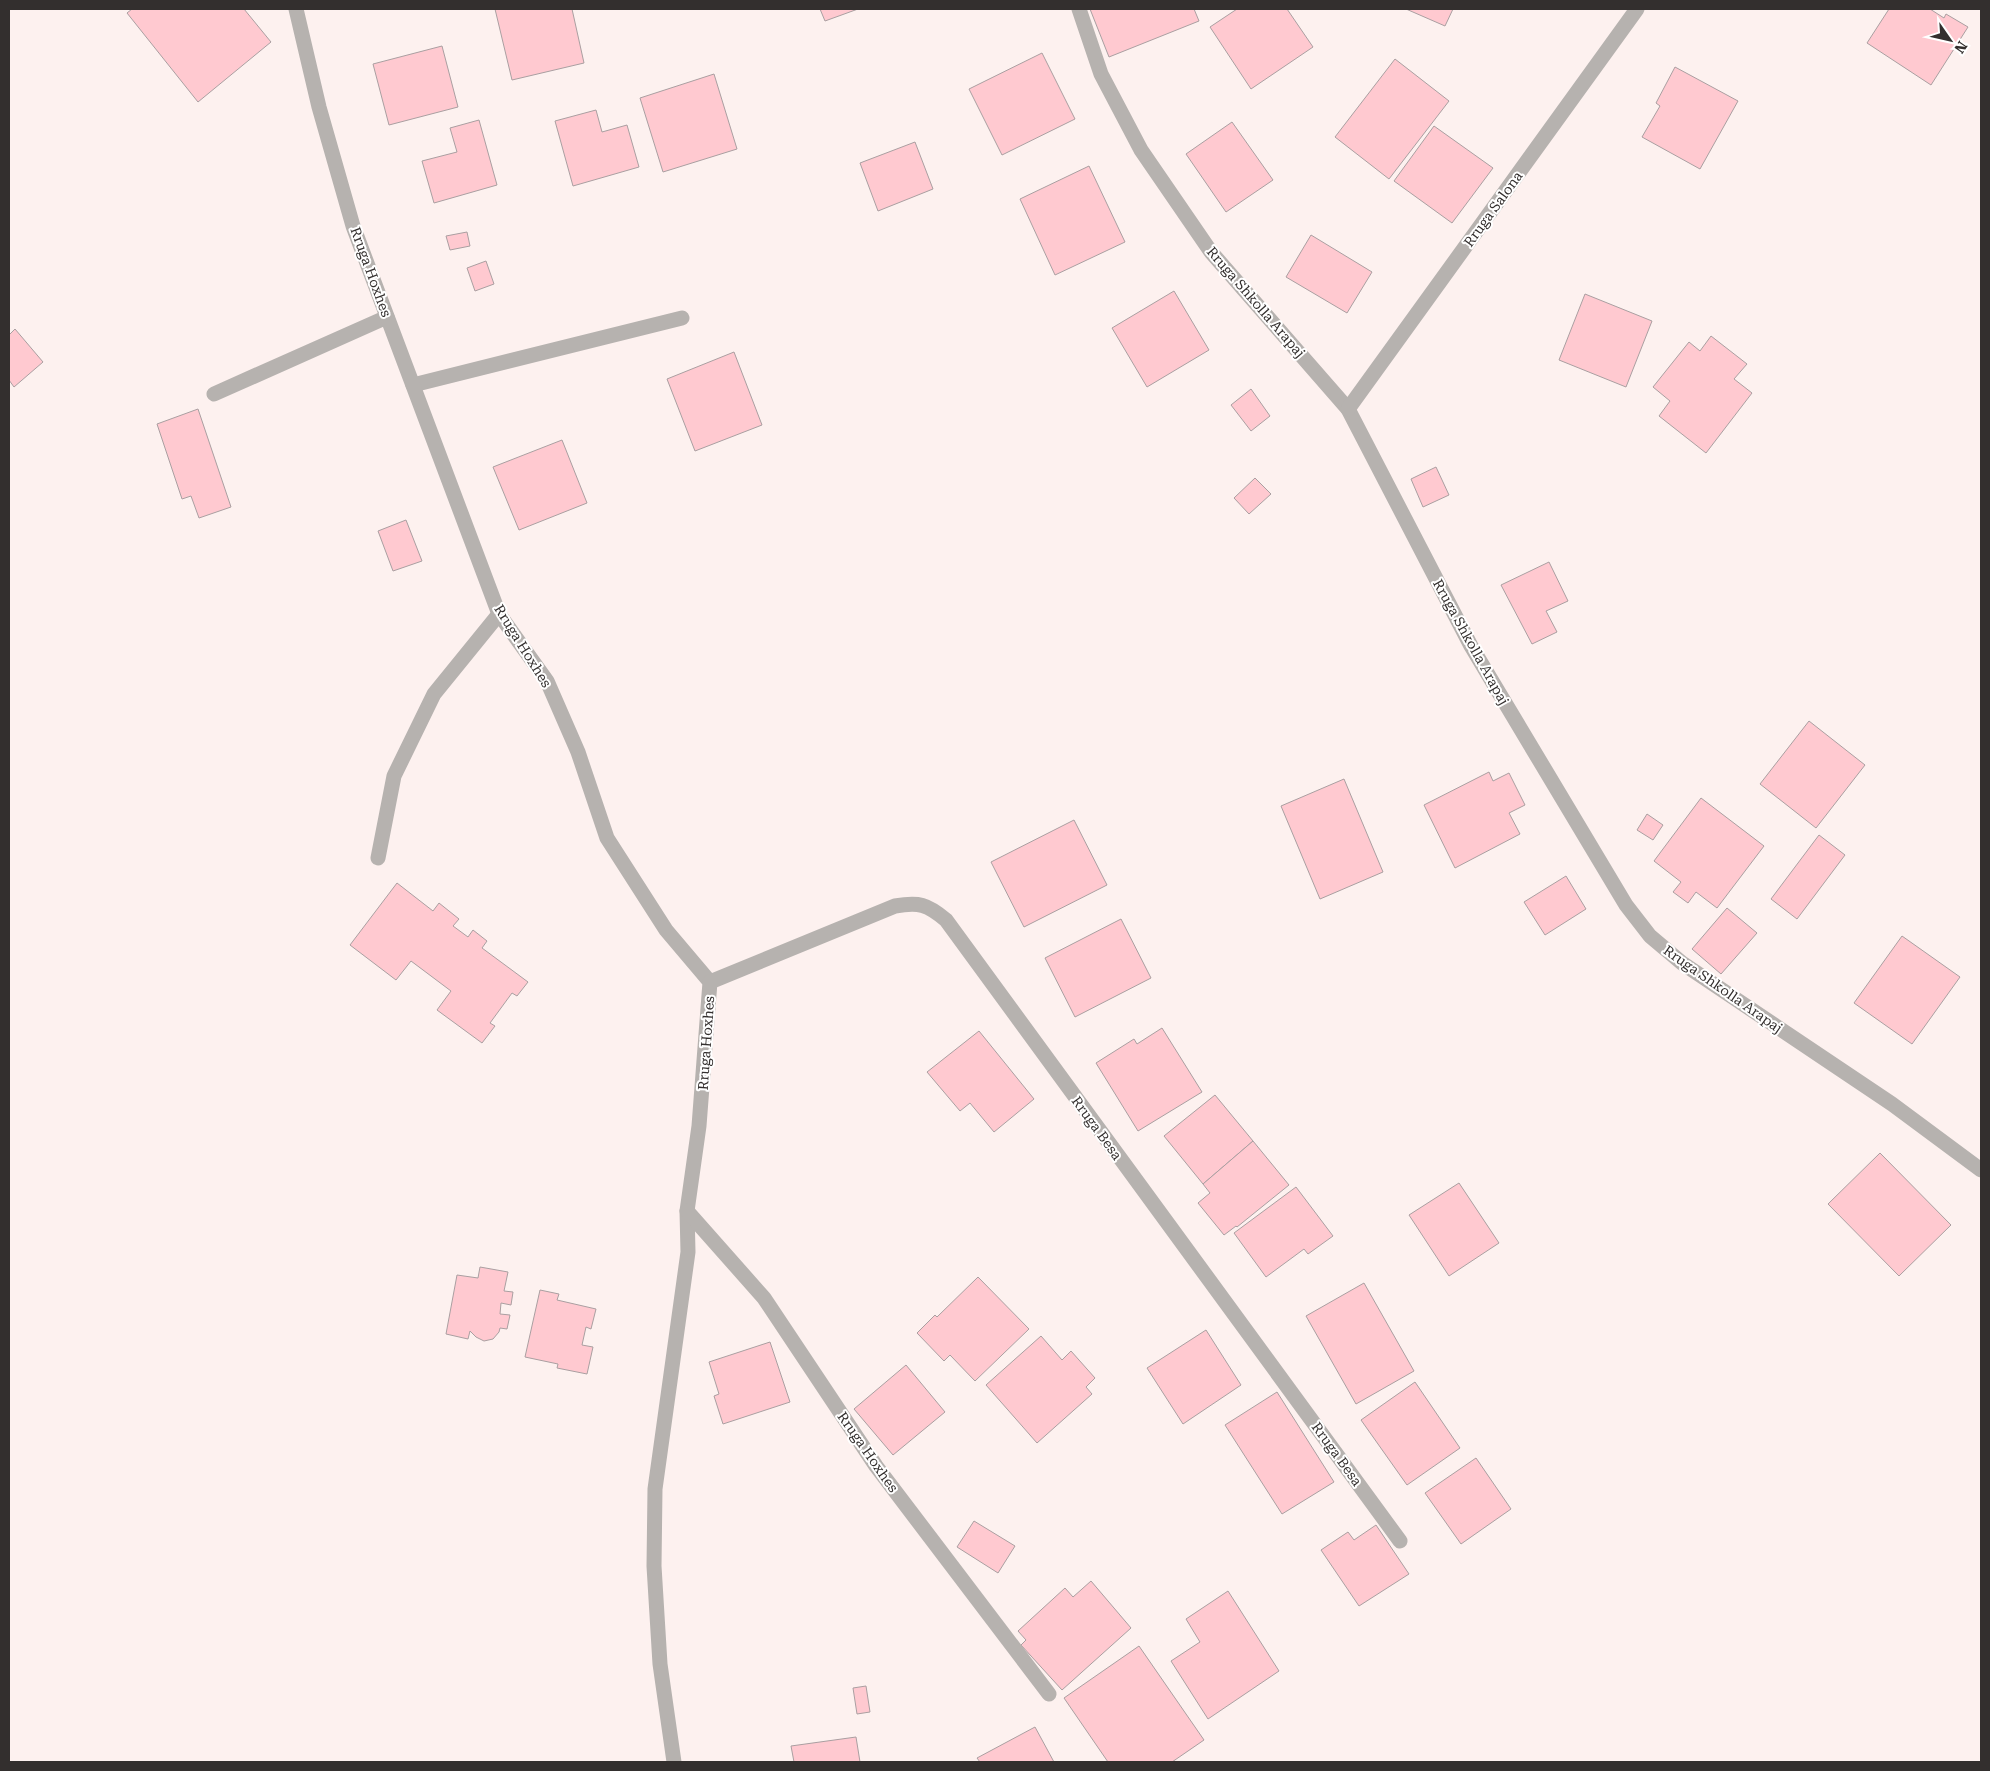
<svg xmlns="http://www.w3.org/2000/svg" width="1990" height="1771" font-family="'Roboto Serif',serif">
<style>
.building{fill:#ffc9d0;stroke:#aa9fa1}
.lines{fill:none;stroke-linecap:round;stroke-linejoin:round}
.service{stroke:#b6b2af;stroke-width:15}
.minor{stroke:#b6b2af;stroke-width:15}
.labels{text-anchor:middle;stroke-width:4;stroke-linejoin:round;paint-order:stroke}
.street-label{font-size:14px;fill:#332f2e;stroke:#fff}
</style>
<rect width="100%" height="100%" fill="#fdf1ef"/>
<g class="building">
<path d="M132 9H244L271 42 198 102 127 13Z"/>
<path d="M495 9H572L584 63 512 80Z"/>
<path d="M820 9H858L825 21Z"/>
<path d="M1090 9H1194L1199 21 1109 57Z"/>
<path d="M1237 9H1287L1313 47 1251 89 1210 27Z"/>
<path d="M1406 9H1453L1445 26Z"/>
<path d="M1889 9H1930L1944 18 1946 14 1968 27 1931 85 1867 43Z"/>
<path d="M442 46 458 107 389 125 373 64Z"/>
<path d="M1042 53 1075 119 1002 155 969 89Z"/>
<path d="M1395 59 1449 101 1389 179 1335 137Z"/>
<path d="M1675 67 1738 101 1700 169 1642 137 1660 106 1656 103Z"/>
<path d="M714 74 737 149 663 172 640 98Z"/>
<path d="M596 110 602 132 627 125 639 167 573 186 555 121Z"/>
<path d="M479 120 497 185 434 203 422 161 457 152 450 128Z"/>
<path d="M1232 122 1273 180 1226 212 1186 154Z"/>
<path d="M1434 126 1493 168 1452 223 1394 181Z"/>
<path d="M915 142 933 189 878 211 860 163Z"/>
<path d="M1089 166 1125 242 1055 275 1020 199Z"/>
<path d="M467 232 470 246 450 250 446 236Z"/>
<path d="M1311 235 1372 272 1347 313 1286 277Z"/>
<path d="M486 261 494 284 475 291 467 268Z"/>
<path d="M1174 291 1209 350 1147 387 1112 328Z"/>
<path d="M1585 294 1652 321 1626 387 1559 360Z"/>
<path d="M15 329 43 362 14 387 9 380V335Z"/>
<path d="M1711 336 1747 364 1734 379 1752 393 1706 453 1659 416 1670 401 1653 387 1689 342 1700 351Z"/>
<path d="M734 352 762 425 695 451 667 379Z"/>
<path d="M1251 389 1270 416 1251 431 1231 405Z"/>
<path d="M198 409 231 507 199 518 191 496 182 499 157 424Z"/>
<path d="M562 440 587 503 519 530 493 467Z"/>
<path d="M1436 467 1449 495 1423 507 1411 479Z"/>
<path d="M1255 478 1271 494 1249 514 1234 498Z"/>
<path d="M406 520 422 561 393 571 378 531Z"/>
<path d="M1549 562 1568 601 1546 611 1557 632 1532 644 1501 585Z"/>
<path d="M1809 721 1865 765 1816 828 1760 784Z"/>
<path d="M1489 772 1493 781 1509 773 1525 805 1509 813 1520 834 1455 868 1424 805Z"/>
<path d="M1344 779 1383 872 1320 899 1281 806Z"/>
<path d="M1701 798 1764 846 1717 908 1696 892 1688 903 1673 892 1681 882 1654 861Z"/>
<path d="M1647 814 1663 825 1653 840 1637 830Z"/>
<path d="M1074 820 1107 885 1024 927 991 862Z"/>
<path d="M1819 835 1845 855 1797 919 1771 899Z"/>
<path d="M1566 876 1586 909 1545 935 1524 902Z"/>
<path d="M397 883 433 911 439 903 459 919 453 926 468 937 473 930 487 941 482 948 528 982 517 996 512 993 490 1023 495 1026 482 1043 437 1010 451 991 411 961 396 980 350 945Z"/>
<path d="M1727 908 1757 933 1721 974 1692 949Z"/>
<path d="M1121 919 1151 978 1075 1017 1045 958Z"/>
<path d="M1902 936 1960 977 1912 1044 1854 1003Z"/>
<path d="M1162 1028 1202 1092 1138 1131 1096 1063 1134 1039 1137 1044Z"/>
<path d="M979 1031 1034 1099 994 1132 970 1103 960 1111 927 1072Z"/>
<path d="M1215 1095 1253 1141 1203 1184 1164 1136Z"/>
<path d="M1253 1141 1289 1185 1237 1227 1236 1226 1224 1235 1198 1203 1210 1193 1203 1184Z"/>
<path d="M1880 1153 1951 1225 1899 1276 1828 1204Z"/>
<path d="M1459 1183 1499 1243 1449 1276 1409 1215Z"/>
<path d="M1296 1187 1333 1236 1308 1254 1304 1249 1266 1277 1234 1233Z"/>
<path d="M480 1267 508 1272 504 1291 513 1292 511 1305 501 1303 500 1314 510 1315 507 1329 500 1328 499 1332 493 1339 484 1341 476 1337 470 1331 468 1339 446 1334 457 1275 478 1278Z"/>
<path d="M978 1277 1029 1329 975 1381 950 1355 944 1361 917 1333 935 1315 937 1317Z"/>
<path d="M1364 1283 1414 1371 1356 1404 1306 1316Z"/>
<path d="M540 1290 559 1294 557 1300 596 1309 591 1329 586 1327 582 1345 593 1347 587 1374 557 1368 558 1364 525 1357Z"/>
<path d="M1206 1330 1241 1385 1183 1424 1147 1368Z"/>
<path d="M1041 1336 1062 1360 1071 1351 1095 1378 1086 1387 1092 1394 1037 1443 986 1385Z"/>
<path d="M770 1342 790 1402 723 1424 714 1396 719 1394 709 1362Z"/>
<path d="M906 1365 945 1412 893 1455 854 1409Z"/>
<path d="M1415 1382 1460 1448 1407 1485 1361 1420Z"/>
<path d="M1277 1392 1334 1482 1282 1514 1225 1425Z"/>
<path d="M1476 1458 1511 1509 1461 1544 1425 1493Z"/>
<path d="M974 1521 1015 1546 998 1573 957 1547Z"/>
<path d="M1376 1525 1409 1574 1359 1606 1321 1550 1348 1532 1354 1540Z"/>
<path d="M1091 1581 1131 1628 1062 1690 1021 1645 1026 1640 1018 1631 1065 1588 1073 1597Z"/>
<path d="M1228 1591 1279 1671 1208 1719 1171 1661 1200 1642 1186 1619Z"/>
<path d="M1139 1646 1204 1740 1172 1762H1108L1064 1698Z"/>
<path d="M866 1686 870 1712 857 1714 853 1688Z"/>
<path d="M1035 1727 1054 1762H980L977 1758Z"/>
<path d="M856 1737 860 1762H794L791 1746Z"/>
</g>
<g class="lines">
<g class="service">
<path d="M413 385 682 318"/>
<path d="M214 394 387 317"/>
<path d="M378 858 394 776 434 694 499 614"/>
</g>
<g class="minor">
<path d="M296 9 319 107 353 226 499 614 547 681 578 752 607 838 666 930 710 982 699 1126 687 1211 688 1252 655 1489 654 1566 660 1664 674 1762"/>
<path d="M1079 9 1101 74 1141 150 1211 252 1348 409 1471 646 1626 905 1650 936 1682 963 1892 1104 1981 1170"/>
<path d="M1348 409 1637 9"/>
<path d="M710 982 895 906C919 902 927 904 946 920L1400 1541"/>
<path d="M687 1211 764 1298 876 1466 1049 1694"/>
</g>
</g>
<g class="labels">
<g class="street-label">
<text transform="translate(1493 209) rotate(-54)" y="5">Rruga Salona</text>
<text transform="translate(371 272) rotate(70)" y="5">Rruga Hoxhes</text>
<text transform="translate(1256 302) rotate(49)" y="5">Rruga Shkolla Arapaj</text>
<text transform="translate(1471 642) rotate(61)" y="5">Rruga Shkolla Arapaj</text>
<text transform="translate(523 646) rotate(58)" y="5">Rruga Hoxhes</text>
<text transform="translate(1723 989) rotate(35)" y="5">Rruga Shkolla Arapaj</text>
<text transform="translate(706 1043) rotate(-86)" y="5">Rruga Hoxhes</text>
<text transform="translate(1097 1128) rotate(54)" y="5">Rruga Besa</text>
<text transform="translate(868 1452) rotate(55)" y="5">Rruga Hoxhes</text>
<text transform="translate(1337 1454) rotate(54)" y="5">Rruga Besa</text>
</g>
</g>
<rect width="1990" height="1771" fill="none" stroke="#332f2e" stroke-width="20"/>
<g transform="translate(1950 40) rotate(124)" stroke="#ffffff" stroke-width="4" paint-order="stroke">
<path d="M0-4L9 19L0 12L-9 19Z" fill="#332f2e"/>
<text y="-8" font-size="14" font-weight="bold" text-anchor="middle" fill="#332f2e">N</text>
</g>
</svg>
